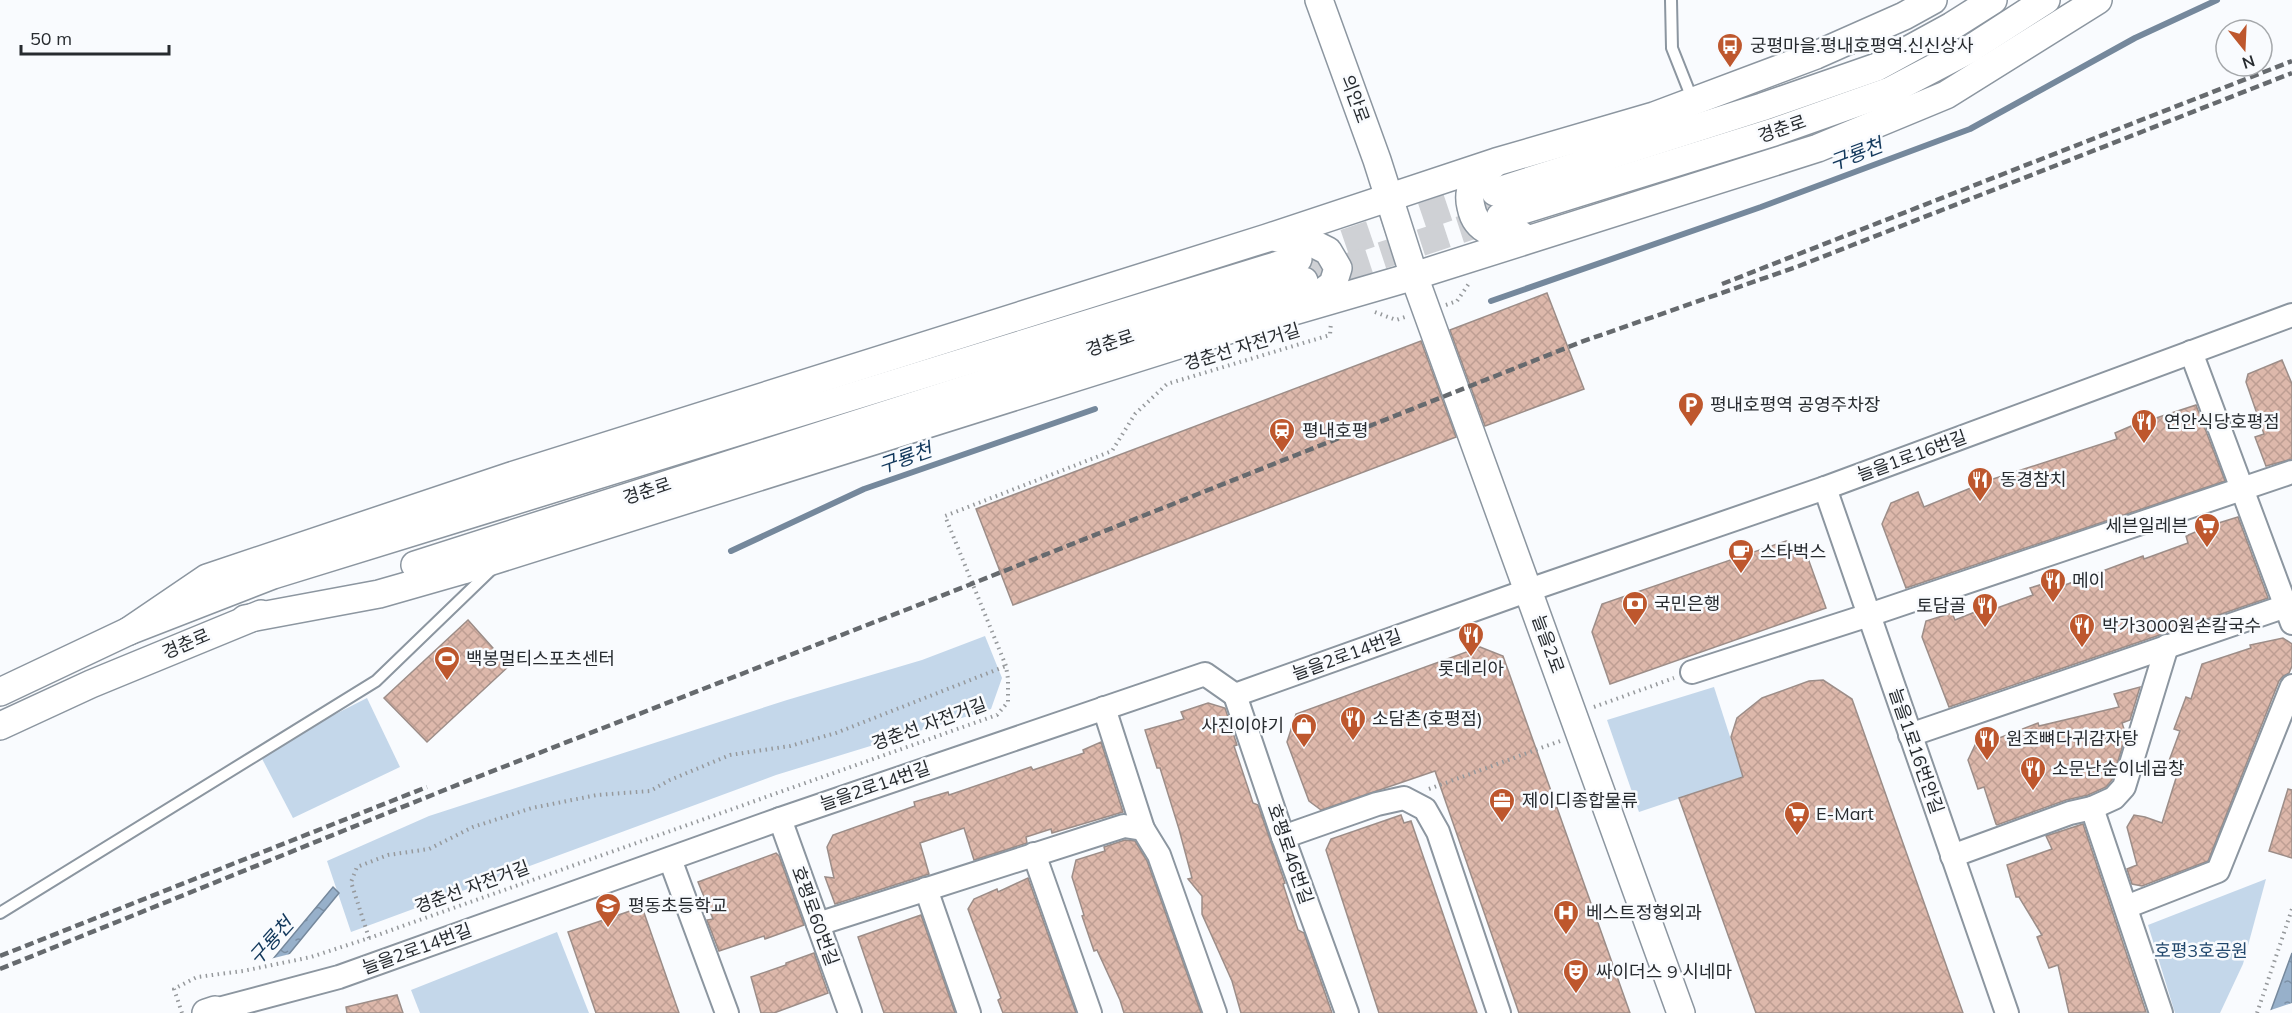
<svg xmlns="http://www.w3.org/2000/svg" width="2292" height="1013" font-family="Mulish,'Noto Sans KR',sans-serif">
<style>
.park{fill:#c4d7ea}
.water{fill:url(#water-ripples);stroke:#75889c;stroke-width:1.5}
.pier{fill:#f9fbfe}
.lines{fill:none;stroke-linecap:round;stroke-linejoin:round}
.stream{stroke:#75889c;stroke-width:6}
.building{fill:url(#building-cross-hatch);stroke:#9c8d88;stroke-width:1.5}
.tertiary-tunnel{stroke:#cfd1d5;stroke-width:27;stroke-dasharray:27 14;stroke-linecap:butt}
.service-casing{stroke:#8c96a0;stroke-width:14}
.minor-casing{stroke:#8c96a0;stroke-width:26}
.tertiary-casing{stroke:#8c96a0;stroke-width:30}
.path{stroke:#96999c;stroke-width:4;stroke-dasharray:1.5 4.5;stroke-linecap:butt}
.service{stroke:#fff;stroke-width:10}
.minor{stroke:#fff;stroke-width:22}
.tertiary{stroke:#fff;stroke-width:27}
.rail{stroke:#666a6e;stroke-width:4.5;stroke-dasharray:9 4.5;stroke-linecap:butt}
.labels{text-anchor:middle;stroke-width:5;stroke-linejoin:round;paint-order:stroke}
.poi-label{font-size:18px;fill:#272b2f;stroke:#f9fbfe;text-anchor:start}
.street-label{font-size:18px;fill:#272b2f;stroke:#f9fbfe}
.park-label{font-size:18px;fill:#22486d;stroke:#f9fbfe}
.water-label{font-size:20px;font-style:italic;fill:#12385c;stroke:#f9fbfe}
</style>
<defs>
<pattern id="water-ripples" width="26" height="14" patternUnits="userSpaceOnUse" patternTransform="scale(1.5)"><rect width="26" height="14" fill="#97b0ca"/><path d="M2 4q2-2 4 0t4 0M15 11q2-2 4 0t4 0" fill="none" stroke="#7b8fa4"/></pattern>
<pattern id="building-cross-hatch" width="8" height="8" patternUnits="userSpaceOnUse" patternTransform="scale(1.5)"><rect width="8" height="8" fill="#ddb8ab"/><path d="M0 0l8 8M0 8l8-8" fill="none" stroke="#be9e93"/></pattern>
</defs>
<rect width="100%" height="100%" fill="#f9fbfe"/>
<g class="park">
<path d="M985 636 1002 678 991 709 776 775 351 932 327 861 429 816 787 700 922 660Z"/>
<path d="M1714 687 1743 777 1639 812 1607 720Z"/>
<path d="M367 698 400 767 293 818 259 753Z"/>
<path d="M2266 879 2243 964 2220 1013H2175L2148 925Z"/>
<path d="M557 932 589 1013H420L411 990Z"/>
</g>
<g class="water">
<path d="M333 887 339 893 271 976 263 971Z"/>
<path d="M2292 953V1013H2270Z"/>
</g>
<g class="pier">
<path d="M294 953 244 1013 220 1011 270 959Z"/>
<path d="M2292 1003V1013H2267L2268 1011Z"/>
</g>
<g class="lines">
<g class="stream">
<path d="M1491 301 1761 207 1970 129 2135 38 2217 0"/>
<path d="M731 551 864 489 1095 409"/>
</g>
</g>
<g class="building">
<path d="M1547 293 1584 389 1485 426 1450 330Z"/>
<path d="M1421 341 1456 437 1013 605 976 509Z"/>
<path d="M2282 360 2292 384V459L2266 466 2255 437 2264 434 2246 382 2248 374Z"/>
<path d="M2196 405 2225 481 1906 588 1882 524 1891 503 1918 492 1924 507 1993 479 2117 439 2115 433 2152 417 2153 419Z"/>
<path d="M2238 517 2268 598 1949 707 1922 637 1926 621 1952 613 1955 620 1995 604 1997 608 2033 595 2030 588 2062 578 2065 585 2143 556 2144 559 2188 543 2186 536 2212 525Z"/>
<path d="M1786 541 1805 550 1826 608 1610 684 1592 632 1602 604Z"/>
<path d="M468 620 509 666 427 742 384 698Z"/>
<path d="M2283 638 2292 644V666L2289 673 2283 676 2279 681 2208 861 2142 886 2132 884 2127 869 2137 865 2127 827 2134 815 2145 817 2162 823 2177 775 2166 769 2180 731 2174 729 2186 697 2191 699 2202 664 2251 648 2250 645Z"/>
<path d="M1480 647 1503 656 1630 1013H1519L1435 771 1321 810 1309 801 1287 742 1296 714Z"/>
<path d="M1823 680 1852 699 1963 1013H1756L1679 798 1743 777 1731 737 1737 718 1762 698 1809 681Z"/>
<path d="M2140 687 2130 720 2122 723 2126 735 2112 780 2106 787 2088 795 2066 800 1997 825 1996 824 1984 787 1978 789 1968 760 1977 741 1993 736 1994 740 2038 723 2039 726 2119 707 2114 694Z"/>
<path d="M1208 703 1225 708 1237 745 1234 746 1253 803 1258 805 1285 883 1283 884 1298 930 1304 933 1332 1013H1241L1232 981 1202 914V896L1188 879 1192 878 1179 829 1160 768H1157L1145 730 1184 719 1181 712Z"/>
<path d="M1101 742 1123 812 1052 833 1051 829 1026 837 1027 843 974 860 964 828 920 843 929 874 835 904 825 877 834 878 827 847 833 835 915 806 914 802 948 792 949 795 1031 767 1033 770 1084 753 1083 750Z"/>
<path d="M2288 789 2292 790V858L2269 851Z"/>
<path d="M1401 815 1404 823 1411 821 1477 1013H1379L1326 850 1331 839Z"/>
<path d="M2083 824 2146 1012 2069 1013 2058 965 2049 968 2037 937 2042 935 2019 897H2016L2007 865 2052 849 2046 836Z"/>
<path d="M1125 840 1135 841 1147 861 1201 1013H1124L1120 1000 1097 950 1094 951 1082 916 1084 915 1072 877 1076 860 1105 851 1104 847Z"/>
<path d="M776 853 779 856 804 925 765 939 764 936 719 951 707 920 713 919 698 882Z"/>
<path d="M1028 878 1076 1013H1003L998 1000 1001 998 968 909 974 899 997 889 998 892Z"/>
<path d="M642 907 679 1013H596L568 932Z"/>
<path d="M921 915 955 1013H884L858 937Z"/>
<path d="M814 953 828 993 774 1013H761L751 977 786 965V963Z"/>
<path d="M397 995 403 1013H347L346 1007Z"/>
</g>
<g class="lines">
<g class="tertiary-tunnel">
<path d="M1306 256 1491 193"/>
<path d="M1304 281 1499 217"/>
</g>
<defs>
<g id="service">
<path d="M1671 0 1672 48 1693 101"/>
<path d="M0 913 376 681 492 569"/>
</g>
<g id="minor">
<path d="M2191 352 2292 623"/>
<path d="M1825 488 2007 1013"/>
<path d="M1692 672 1869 615 2292 472"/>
<path d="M1235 695 1283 837 1347 1013"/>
<path d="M1104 708 1143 829"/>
<path d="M1910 735 2292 604"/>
<path d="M2092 808 2161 1013"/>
<path d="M780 819 850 1013"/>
<path d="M1283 837 1377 804 1404 798 1425 809 1438 832 1499 1013"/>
<path d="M1034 854 1090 1013"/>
<path d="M1952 856 2070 813 2092 808 2114 798 2124 787 2167 646"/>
<path d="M670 859 727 1013"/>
<path d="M926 889 969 1013"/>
<path d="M2126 907 2218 871 2292 686"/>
<path d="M818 924 1124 826 1143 829 1159 855 1215 1013"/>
<path d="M215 1010 339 977 780 819 1205 674 1235 695 1529 590 1825 488 2292 315"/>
</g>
<g id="tertiary">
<path d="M1319 0 1377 160 1414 276 1681 1013"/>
<path d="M1493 165C1487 170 1476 177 1473 184 1469 192 1469 199 1471 207 1476 233 1498 236 1521 235"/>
<path d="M1495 192 1762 107 1877 67 1952 26 1993 0"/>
<path d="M1500 217 1774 132 1890 91 1970 49 2046 0"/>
<path d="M1277 238 1314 244 1328 251 1338 268 1333 284 1309 302"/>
<path d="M415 565 1304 281"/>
<path d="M245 619 379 594 463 570 1191 341 1414 276 1818 148 1946 95 2098 0"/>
<path d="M129 631 207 578 511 476 1267 238 1496 162 1654 116 1816 55 1904 16 1933 0"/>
<path d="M0 692 129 631 273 575 1298 259"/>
<path d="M0 726 91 684 261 614"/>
<path d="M206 1013 215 1010"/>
</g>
</defs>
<use href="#service" class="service-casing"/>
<use href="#minor" class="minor-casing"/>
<use href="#tertiary" class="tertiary-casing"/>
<g class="path">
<path d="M1446 305 1457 301 1470 282"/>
<path d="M1375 312 1396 320 1405 317"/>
<path d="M1594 707 1674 678"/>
<path d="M1429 789 1560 741"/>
<path d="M369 938 351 882 357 867 388 855 429 849 473 827 532 808 597 795 650 791 670 780 730 755 790 746 836 733 1006 666"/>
<path d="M182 1013 174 989 197 977 243 971 311 957 369 938 997 715 1008 702V679L1006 666 945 516 1112 451 1135 414 1167 384 1330 335 1331 322"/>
<path d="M2257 1013 2292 909"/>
</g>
<use href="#service" class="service"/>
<use href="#minor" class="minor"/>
<use href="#tertiary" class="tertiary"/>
<g class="rail">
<path d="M1722 284 2292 61"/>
<path d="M0 956 427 787"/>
<path d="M0 969 462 783 926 602 1581 342 1799 266 2292 73"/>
</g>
</g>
<defs>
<symbol id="bus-pin" viewBox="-11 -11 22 30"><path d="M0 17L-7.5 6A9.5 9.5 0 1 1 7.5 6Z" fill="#be572d" stroke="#f9fbfe"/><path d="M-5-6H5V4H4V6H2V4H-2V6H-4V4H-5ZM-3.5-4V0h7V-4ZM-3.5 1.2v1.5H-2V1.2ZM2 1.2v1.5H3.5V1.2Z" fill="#fff"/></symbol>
<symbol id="parking-pin" viewBox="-11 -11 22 30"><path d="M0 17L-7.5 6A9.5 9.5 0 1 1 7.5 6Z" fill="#be572d" stroke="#f9fbfe"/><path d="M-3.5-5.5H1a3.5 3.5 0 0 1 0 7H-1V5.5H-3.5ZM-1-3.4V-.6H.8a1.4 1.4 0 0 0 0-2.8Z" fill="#fff"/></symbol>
<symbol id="restaurant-pin" viewBox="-11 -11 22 30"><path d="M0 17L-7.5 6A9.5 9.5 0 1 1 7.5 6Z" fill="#be572d" stroke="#f9fbfe"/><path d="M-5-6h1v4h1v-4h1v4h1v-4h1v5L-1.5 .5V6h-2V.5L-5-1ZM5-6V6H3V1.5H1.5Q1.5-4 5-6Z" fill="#fff"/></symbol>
<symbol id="station-pin" viewBox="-11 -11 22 30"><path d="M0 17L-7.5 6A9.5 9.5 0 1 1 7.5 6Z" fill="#be572d" stroke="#f9fbfe"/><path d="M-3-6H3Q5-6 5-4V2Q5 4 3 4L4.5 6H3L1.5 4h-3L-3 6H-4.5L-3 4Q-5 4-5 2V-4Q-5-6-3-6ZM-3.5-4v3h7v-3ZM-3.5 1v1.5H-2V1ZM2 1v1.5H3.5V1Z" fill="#fff"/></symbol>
<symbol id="supermarket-pin" viewBox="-11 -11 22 30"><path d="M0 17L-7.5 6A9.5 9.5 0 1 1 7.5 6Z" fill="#be572d" stroke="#f9fbfe"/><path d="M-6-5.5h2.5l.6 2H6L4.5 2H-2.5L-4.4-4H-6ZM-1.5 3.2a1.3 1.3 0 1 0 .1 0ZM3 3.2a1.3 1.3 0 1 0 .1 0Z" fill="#fff"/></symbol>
<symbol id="cafe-pin" viewBox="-11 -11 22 30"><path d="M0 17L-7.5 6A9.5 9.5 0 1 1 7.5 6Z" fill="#be572d" stroke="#f9fbfe"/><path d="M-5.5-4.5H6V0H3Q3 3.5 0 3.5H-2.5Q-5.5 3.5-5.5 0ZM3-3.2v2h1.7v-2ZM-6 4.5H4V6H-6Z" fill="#fff"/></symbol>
<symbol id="bank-pin" viewBox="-11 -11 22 30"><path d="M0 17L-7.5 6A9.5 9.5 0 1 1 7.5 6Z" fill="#be572d" stroke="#f9fbfe"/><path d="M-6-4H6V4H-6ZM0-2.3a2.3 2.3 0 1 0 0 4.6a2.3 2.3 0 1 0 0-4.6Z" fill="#fff"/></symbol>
<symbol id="stadium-pin" viewBox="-11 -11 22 30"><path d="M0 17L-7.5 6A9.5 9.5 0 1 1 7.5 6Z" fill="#be572d" stroke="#f9fbfe"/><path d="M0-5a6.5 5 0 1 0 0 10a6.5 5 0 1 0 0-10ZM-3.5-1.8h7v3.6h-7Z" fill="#fff"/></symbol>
<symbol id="shop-pin" viewBox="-11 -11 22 30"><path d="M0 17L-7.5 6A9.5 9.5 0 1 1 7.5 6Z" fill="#be572d" stroke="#f9fbfe"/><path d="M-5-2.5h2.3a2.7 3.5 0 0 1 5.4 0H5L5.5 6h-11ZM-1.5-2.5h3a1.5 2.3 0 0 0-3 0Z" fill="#fff"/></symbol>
<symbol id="office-pin" viewBox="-11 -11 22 30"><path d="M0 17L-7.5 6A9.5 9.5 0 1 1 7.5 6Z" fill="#be572d" stroke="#f9fbfe"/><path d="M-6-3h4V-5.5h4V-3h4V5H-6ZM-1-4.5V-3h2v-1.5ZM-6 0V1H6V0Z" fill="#fff"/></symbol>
<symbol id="school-pin" viewBox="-11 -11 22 30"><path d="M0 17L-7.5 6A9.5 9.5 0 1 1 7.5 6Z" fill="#be572d" stroke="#f9fbfe"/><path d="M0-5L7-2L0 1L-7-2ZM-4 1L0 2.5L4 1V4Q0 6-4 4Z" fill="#fff"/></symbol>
<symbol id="hospital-pin" viewBox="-11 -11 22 30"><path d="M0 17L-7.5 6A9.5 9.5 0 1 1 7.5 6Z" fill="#be572d" stroke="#f9fbfe"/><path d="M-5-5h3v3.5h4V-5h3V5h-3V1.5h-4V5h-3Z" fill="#fff"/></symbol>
<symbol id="theatre-pin" viewBox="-11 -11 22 30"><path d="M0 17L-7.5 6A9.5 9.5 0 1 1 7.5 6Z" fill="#be572d" stroke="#f9fbfe"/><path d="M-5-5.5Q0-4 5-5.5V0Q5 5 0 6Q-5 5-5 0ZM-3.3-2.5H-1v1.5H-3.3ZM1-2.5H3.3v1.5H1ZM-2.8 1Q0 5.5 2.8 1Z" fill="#fff"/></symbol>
</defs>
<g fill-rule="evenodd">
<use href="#bus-pin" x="1715" y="31" width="30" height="40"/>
<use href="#parking-pin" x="1676" y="390" width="30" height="40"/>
<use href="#restaurant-pin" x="2129" y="407" width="30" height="40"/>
<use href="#station-pin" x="1267" y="416" width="30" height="40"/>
<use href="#restaurant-pin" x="1965" y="465" width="30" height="40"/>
<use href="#supermarket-pin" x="2192" y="511" width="30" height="40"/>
<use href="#cafe-pin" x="1726" y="537" width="30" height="40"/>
<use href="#restaurant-pin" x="2038" y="566" width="30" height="40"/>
<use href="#bank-pin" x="1620" y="589" width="30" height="40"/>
<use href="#restaurant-pin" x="1970" y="591" width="30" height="40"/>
<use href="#restaurant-pin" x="2067" y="611" width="30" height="40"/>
<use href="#restaurant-pin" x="1456" y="620" width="30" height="40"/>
<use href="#stadium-pin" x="432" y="644" width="30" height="40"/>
<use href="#restaurant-pin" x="1338" y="704" width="30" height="40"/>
<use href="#shop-pin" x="1289" y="711" width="30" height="40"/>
<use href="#restaurant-pin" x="1972" y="724" width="30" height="40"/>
<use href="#restaurant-pin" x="2018" y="754" width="30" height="40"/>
<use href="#office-pin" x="1487" y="786" width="30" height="40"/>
<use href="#supermarket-pin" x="1782" y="799" width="30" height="40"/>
<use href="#school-pin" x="593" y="891" width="30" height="40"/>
<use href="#hospital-pin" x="1551" y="898" width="30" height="40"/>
<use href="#theatre-pin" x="1561" y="957" width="30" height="40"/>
</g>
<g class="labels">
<g class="poi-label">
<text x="1750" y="52">궁평마을.평내호평역.신신상사</text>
<text x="1710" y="411">평내호평역 공영주차장</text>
<text x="2164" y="428">연안식당호평점</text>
<text x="1302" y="437">평내호평</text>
<text x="2000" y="486">동경참치</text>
<text x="2188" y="532" text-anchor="end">세븐일레븐</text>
<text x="1760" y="558">스타벅스</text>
<text x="2072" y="587">메이</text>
<text x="1654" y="610">국민은행</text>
<text x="1966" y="612" text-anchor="end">토담골</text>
<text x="2102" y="632">박가3000원손칼국수</text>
<text x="466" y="665">백봉멀티스포츠센터</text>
<text x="1471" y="675" text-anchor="middle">롯데리아</text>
<text x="1372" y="725">소담촌(호평점)</text>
<text x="1284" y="732" text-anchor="end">사진이야기</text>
<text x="2006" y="745">원조뼈다귀감자탕</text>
<text x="2052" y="775">소문난순이네곱창</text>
<text x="1522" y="807">제이디종합물류</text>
<text x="1816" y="820">E-Mart</text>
<text x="628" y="912">평동초등학교</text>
<text x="1586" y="919">베스트정형외과</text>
<text x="1596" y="978">싸이더스 9 시네마</text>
</g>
<g class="street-label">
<text transform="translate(1355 99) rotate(70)" y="6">의안로</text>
<text transform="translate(1782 129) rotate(-19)" y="6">경춘로</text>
<text transform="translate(1110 343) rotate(-18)" y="6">경춘로</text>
<text transform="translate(1242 347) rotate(-17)" y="6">경춘선 자전거길</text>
<text transform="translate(1912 456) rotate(-20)" y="6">늘을1로16번길</text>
<text transform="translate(647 491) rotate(-18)" y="6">경춘로</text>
<text transform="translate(186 644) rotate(-23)" y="6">경춘로</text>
<text transform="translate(1548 644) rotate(70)" y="6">늘을2로</text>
<text transform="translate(1347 655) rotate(-20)" y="6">늘을2로14번길</text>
<text transform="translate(929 724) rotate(-20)" y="6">경춘선 자전거길</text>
<text transform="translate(1916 751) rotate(71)" y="6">늘을1로16번안길</text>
<text transform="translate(875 786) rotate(-19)" y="6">늘을2로14번길</text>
<text transform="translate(1290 854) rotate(71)" y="6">호평로46번길</text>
<text transform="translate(472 887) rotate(-20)" y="6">경춘선 자전거길</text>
<text transform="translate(815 916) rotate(70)" y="6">호평로60번길</text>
<text transform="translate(417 949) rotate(-20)" y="6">늘을2로14번길</text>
</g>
<g class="park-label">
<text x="2201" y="957">호평3호공원</text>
</g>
<g class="water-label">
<text transform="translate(1856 154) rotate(-21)" y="7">구룡천</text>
<text transform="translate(905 458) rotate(-19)" y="7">구룡천</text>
<text transform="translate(271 941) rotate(-48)" y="7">구룡천</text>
</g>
</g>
<g transform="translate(2244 48) rotate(162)"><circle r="28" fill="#f9fbfe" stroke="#a5a8ab" stroke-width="1.5"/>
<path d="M0-4.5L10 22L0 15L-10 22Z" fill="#be572d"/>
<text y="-9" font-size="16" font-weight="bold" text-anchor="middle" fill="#272b2f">N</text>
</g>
<path d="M21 45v9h148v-9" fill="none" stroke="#272b2f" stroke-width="3"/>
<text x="30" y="45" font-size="18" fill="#272b2f" stroke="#f9fbfe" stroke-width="4.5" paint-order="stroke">50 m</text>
</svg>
